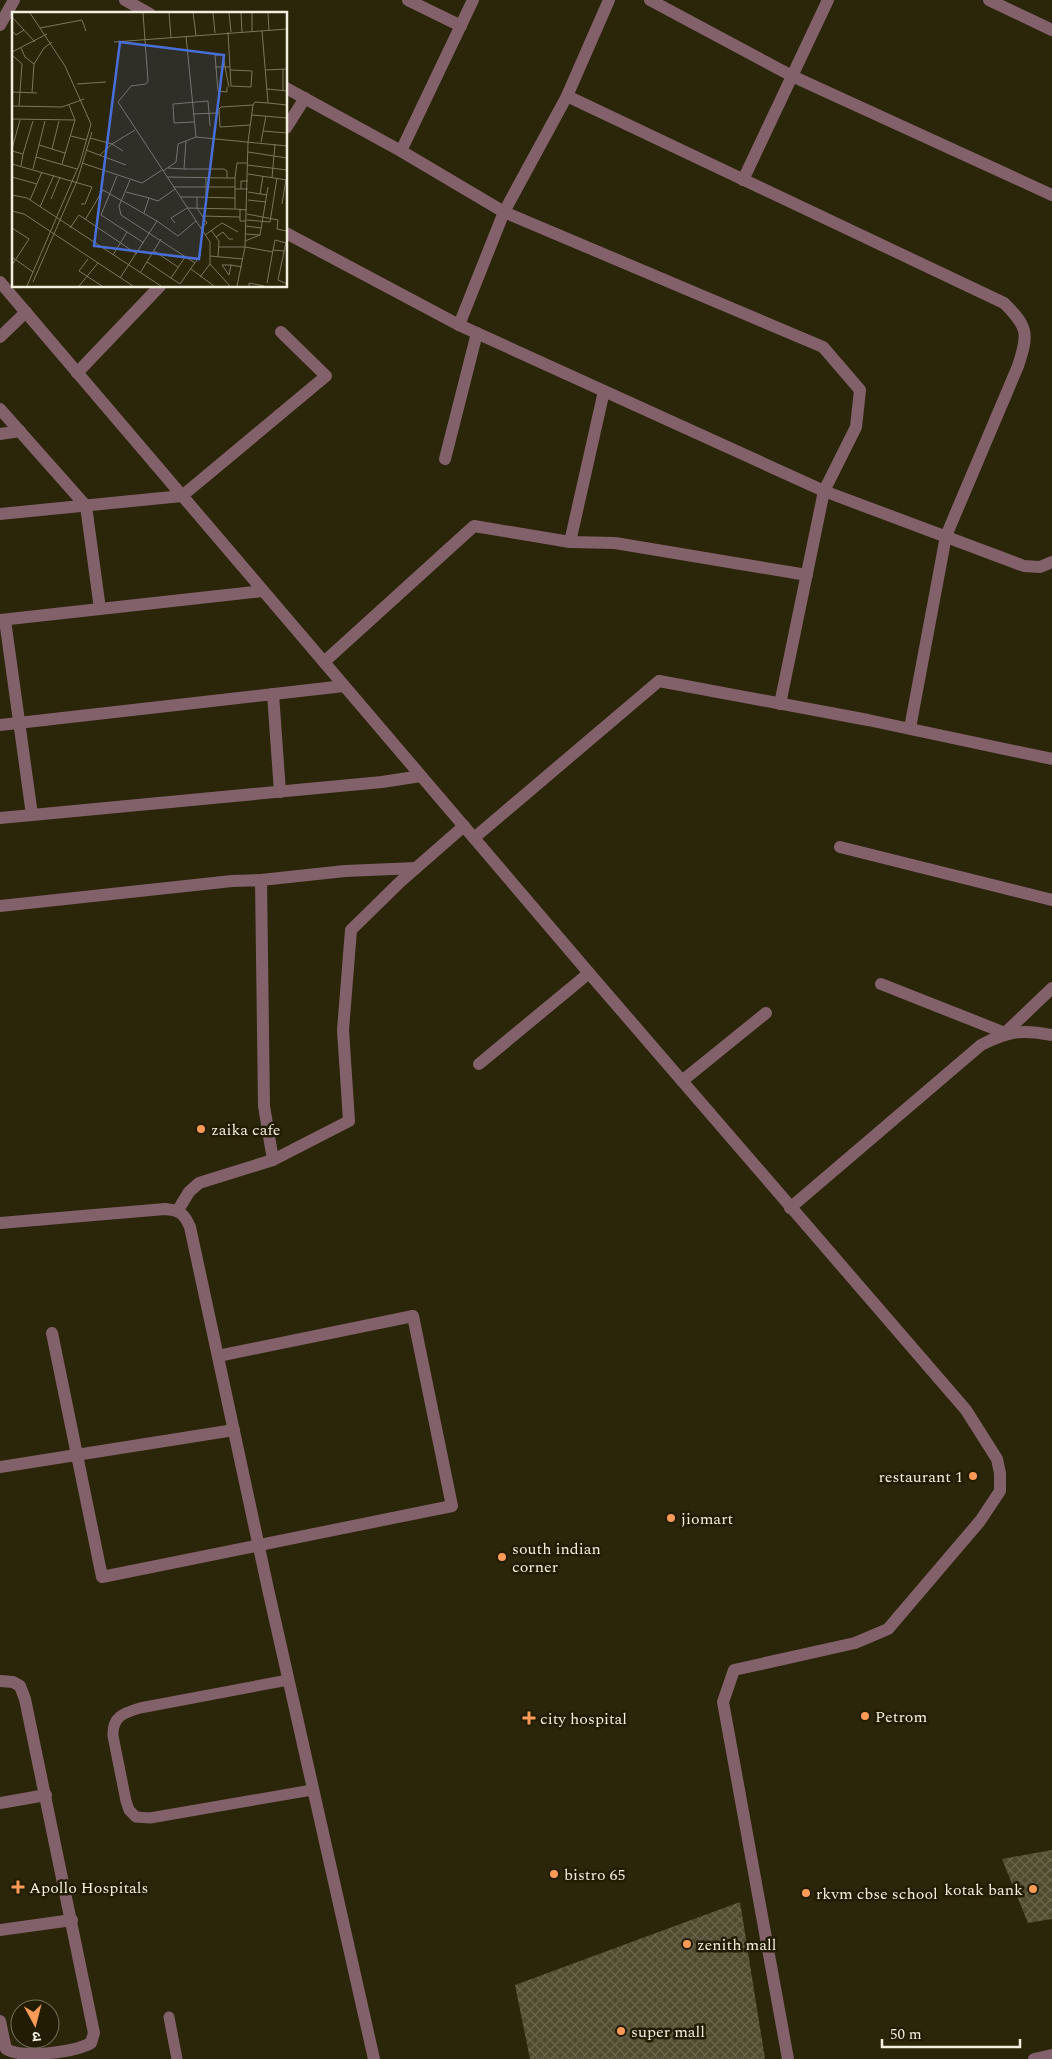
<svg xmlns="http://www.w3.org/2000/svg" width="1052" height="2059" font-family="Spectral,'Noto Sans Devanagari',serif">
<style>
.building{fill:url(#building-cross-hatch)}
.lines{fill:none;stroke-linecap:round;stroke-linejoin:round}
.service{stroke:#83616a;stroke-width:11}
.minor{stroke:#83616a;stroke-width:12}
.poi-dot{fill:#fe9c57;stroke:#211c02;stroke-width:2}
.labels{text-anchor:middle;stroke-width:5;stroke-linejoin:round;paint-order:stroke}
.poi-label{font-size:16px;fill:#f2efdf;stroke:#211c02;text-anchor:start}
.inset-road{fill:none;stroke:#7b765f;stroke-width:1}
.view{fill:#486ed9;fill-opacity:0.15;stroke:#486ed9;stroke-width:2.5}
.inset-edge{fill:none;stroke:#f2efdf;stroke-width:2.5}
</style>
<defs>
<pattern id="building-cross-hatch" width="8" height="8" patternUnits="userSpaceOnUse" patternTransform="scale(1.25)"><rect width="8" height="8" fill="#514c30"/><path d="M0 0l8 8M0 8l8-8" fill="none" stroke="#6a664e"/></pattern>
</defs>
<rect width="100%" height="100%" fill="#2b250a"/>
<g class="building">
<path d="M1052 1850V1919L1028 1923 1002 1859Z"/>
<path d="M740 1902 765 2059H530L515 1985Z"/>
</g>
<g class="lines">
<g class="service">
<path d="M288 1680 140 1708C123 1713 112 1717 113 1736L126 1801 129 1810 136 1817 150 1818 312 1790"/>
<path d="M169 2017 177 2059"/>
</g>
<g class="minor">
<path d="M125 0 150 14"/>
<path d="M408 0 461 26"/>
<path d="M609 0 567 96 504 212 459 325 824 491 1024 566 1040 567 1052 562"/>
<path d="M650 0 792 76 1052 195"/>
<path d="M989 0 1052 30"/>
<path d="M0 25 14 0"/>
<path d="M286 88 401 151 504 212 823 347 860 390 856 427 824 491 780 704"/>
<path d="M567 96 1004 303C1028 327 1029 333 1018 366L946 536 910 728"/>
<path d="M286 128 305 98"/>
<path d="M401 151 473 0"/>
<path d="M743 180 828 0"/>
<path d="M286 233 459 325"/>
<path d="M0 282 589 973 966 1410 997 1459 1000 1473V1491L980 1521 888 1629 855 1643 734 1670 723 1702 788 2059"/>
<path d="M0 337 26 312"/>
<path d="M77 373 160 286"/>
<path d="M604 391 570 542 615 543 807 575"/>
<path d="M0 409 86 506 100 609 263 591"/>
<path d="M0 434 20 431"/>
<path d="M445 459 477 333"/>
<path d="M0 514 182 496 326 376 281 332"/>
<path d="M0 620 100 609"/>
<path d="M5 620 32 815"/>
<path d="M324 662 474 526 570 542"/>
<path d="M273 694 280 792"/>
<path d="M0 725 344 686"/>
<path d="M0 818 382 782 421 776"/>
<path d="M474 838 659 681 868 720 1052 759"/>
<path d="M840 847 1052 900"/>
<path d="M261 880 345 871 416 868"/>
<path d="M0 906 232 881 261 880 264 1106 273 1160"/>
<path d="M881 984 1005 1033 1052 988"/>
<path d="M479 1064 589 973"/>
<path d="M682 1081 766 1013"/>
<path d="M790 1208 981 1045C1008 1031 1022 1029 1052 1035"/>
<path d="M178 1210 189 1192 199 1183 273 1160 349 1121 343 1030 351 930 400 882 464 826"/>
<path d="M0 1223 165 1209C179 1210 184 1213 190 1227L268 1589 374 2059"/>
<path d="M52 1333 102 1577 452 1506 413 1316 218 1356"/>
<path d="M0 1467 234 1430"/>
<path d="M0 1681 13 1682 20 1686 25 1699 94 2033 91 2043C75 2052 22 2059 6 2049L0 2021"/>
<path d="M0 1803 46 1795"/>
<path d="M0 1930 72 1920"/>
<path d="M1034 2059 1052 2055"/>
</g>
</g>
<g class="poi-dot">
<circle cx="201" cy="1129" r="5"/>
<circle cx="973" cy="1476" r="5"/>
<circle cx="671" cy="1518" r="5"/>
<circle cx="502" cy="1557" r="5"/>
<circle cx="865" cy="1716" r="5"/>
<path d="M526.5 1710.5h5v5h5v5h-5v5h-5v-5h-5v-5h5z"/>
<circle cx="554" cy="1874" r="5"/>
<path d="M15.5 1879.5h5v5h5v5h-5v5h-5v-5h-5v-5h5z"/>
<circle cx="1033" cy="1889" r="5"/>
<circle cx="806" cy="1893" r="5"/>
<circle cx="687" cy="1944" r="5"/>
<circle cx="621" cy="2031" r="5"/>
</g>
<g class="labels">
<g class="poi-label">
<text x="211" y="1135">zaika cafe</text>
<text x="963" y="1482" text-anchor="end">restaurant 1</text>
<text x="681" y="1524">jiomart</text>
<text x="512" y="1554">south indian<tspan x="512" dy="18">corner</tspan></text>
<text x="875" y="1722">Petrom</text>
<text x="540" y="1724">city hospital</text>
<text x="564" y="1880">bistro 65</text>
<text x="29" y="1893">Apollo Hospitals</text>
<text x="1023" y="1895" text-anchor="end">kotak bank</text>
<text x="816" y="1899">rkvm cbse school</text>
<text x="697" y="1950">zenith mall</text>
<text x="631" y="2037">super mall</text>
</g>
</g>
<g transform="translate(12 12)">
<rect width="275" height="275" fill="#2b250a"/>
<path class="inset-road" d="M131 1 136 69 134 72 119 74 106 90 198 230V252L218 274M157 1 159 26M181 1 184 23M201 1 203 21M217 1 219 20M229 1 230 20M240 1V19M256 1 257 18M0 5 23 30M28 16 70 8 74 19M0 19 4 23 12 18M216 20 219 74 239 75 240 59 218 58M174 24 184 125 275 134M102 30 275 17M9 36 13 45 22 52M0 40 35 22M0 43 10 52 7 94M203 55H213L217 75M271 57V79M254 58 275 57M65 72 94 70M215 75V80L206 79 203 43H211L213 55H218M255 77 275 79M0 80 25 81M20 81 22 52 32 36 40 30M256 91 275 93M0 94 50 95 72 87M181 102 207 101M240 103 275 106M0 107 63 108 57 93M182 110 162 111 161 92 196 89 198 114M238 113 208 115 207 97 209 95 241 93M251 119 275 121M59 124 75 128M78 126 100 132 123 118M249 130 254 104M27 133 53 141M0 137 8 108M40 137 47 109M74 138 114 153M0 139 11 142 9 154M236 140 275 146M11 142 21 109M88 143 100 132 111 139M24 145 65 157M70 151 130 171 150 158M0 152 80 175 73 192H69M50 152 63 108M235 153 275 158M156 156 172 157M21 157 33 109M151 159 164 150 166 132 184 125M236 162 275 168M105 164 89 203 132 231M0 165 25 172M155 165 215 166V159L212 157H172L174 129M194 166V186M215 166H223L225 151H235M223 166V177H236M260 166 263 132M118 168 107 194 109 203 183 251M161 175H223M223 177V197L235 198M229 177V169H236M114 180 137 186 132 201M236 180 255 183M248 182 251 164M0 183 15 186 149 274M168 185H185V196L195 211 188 216M185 185 223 186M137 186 146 189 163 177M39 187 48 165M18 188 30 160M236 188 254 190M270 192 274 167M28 195 42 163M228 197V209H234M0 199 12 202 121 274M235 202 266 208 265 217 275 219M190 204 228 205M73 208 91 178 145 209 108 266M235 208 258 210 265 166M145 209 166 224 184 209M163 211 159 206 175 196 223 197M234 214 249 216M0 216 17 227 0 253M58 216 67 203 125 242M199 218 207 229 206 245M233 222 248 223M193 223 210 211 226 220M204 225 211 220 217 227H221M275 226 266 268 275 272M233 229 248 223 256 175M207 235H233L261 240M261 238 263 228 274 231M142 239 166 255M101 243 115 220M198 244 231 247M0 245 21 260M76 247 67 259 90 274M135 250 168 272 189 242M179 257 202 274M128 261 149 227M217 263 210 253H219M217 263 219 253 230 255M188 265 198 252M159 266 173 245M21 270 65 169 80 120M255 271 261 238 272 239M15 274 68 151 79 112 53 54 18 1M67 274 86 251M225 274 233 235 236 130 241 93 243 90 256 91 250 19M237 274V271L252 274"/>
<path class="view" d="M108 30 212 43 187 247 82 234Z"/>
<rect width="275" height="275" class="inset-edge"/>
</g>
<g transform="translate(35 2024) rotate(173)"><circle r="24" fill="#211c02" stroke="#75705a"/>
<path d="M0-4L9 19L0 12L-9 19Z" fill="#fe9c57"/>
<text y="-8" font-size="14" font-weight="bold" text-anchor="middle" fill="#f2efdf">उ</text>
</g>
<path d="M882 2039v8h138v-8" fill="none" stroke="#f2efdf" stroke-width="2.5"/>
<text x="890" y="2039" font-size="15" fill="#f2efdf" stroke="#211c02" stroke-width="4" paint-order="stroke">50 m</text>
</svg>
